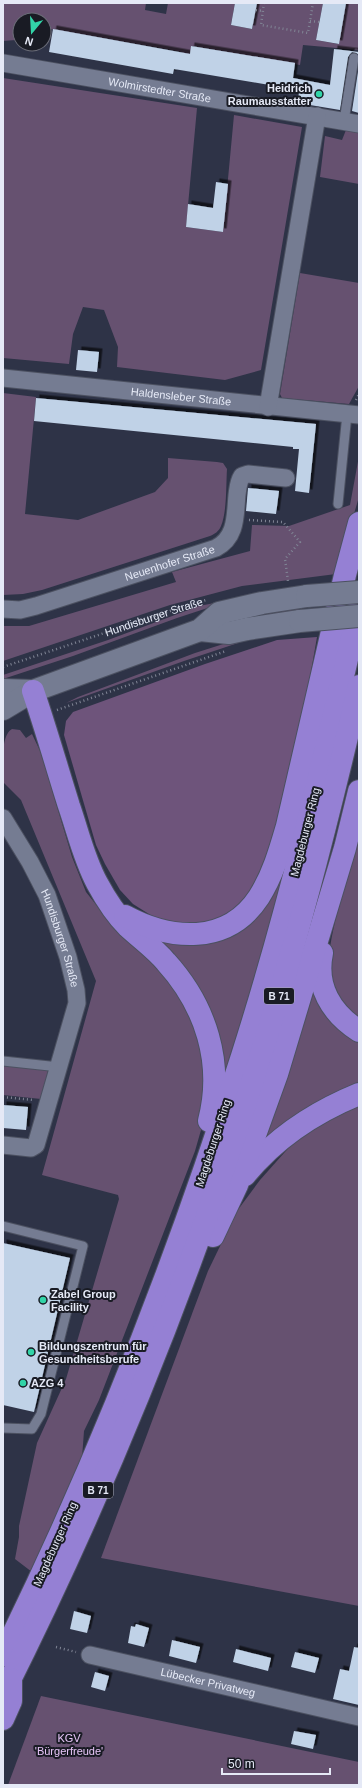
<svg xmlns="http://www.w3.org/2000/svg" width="362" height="1788" font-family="Helvetica,sans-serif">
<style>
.green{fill:#665170}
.forest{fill:#6e547b}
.building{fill:#c0d2e7;filter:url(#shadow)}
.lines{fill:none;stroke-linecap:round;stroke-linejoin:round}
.lane-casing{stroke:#4c5161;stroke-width:11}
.street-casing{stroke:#4c5161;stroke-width:19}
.secondary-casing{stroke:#4c5161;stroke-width:24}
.highway-casing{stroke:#4c5161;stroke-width:24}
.path{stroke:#808595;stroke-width:2.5;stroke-dasharray:1 3;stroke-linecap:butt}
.lane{stroke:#757c92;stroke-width:9}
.street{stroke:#757c92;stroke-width:17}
.secondary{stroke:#757c92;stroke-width:22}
.highway{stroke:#9580d4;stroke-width:22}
.secondary-bridge-casing{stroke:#4c5161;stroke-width:24;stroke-linecap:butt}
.secondary-bridge{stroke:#757c92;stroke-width:22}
.poi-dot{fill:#32d4a8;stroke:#191b24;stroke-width:1.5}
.labels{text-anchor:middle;stroke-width:4;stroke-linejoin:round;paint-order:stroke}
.shield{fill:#191b24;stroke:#a8abb7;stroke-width:1}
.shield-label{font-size:10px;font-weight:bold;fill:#e5e9f6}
.poi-label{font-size:11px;font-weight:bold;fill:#e5e9f6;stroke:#191b24;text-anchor:start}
.street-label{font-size:11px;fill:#e5e9f6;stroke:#191b24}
.park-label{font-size:11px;fill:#e7c5f8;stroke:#191b24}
</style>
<defs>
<filter id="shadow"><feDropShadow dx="3.5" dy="-3.5" stdDeviation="0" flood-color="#0009"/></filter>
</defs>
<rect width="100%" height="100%" fill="#2e3347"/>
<g class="green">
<path d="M3 3H146L145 10 166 14 168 3H235L231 25 252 29 257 3H323L316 40 338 44 346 3H359V50L303 45 300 65 192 46 190 55 177 51 44 28V20H20L16 40 3 41Z"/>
<path d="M3 78 197 108 186 227 223 232 234 115 302 127 261 370 225 380 117 367 118 347 104 310 83 307 73 334 69 364 3 358Z"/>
<path d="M346 130 359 132V184L320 177 325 136 342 140Z"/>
<path d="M300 273 359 283V386L349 404 282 398 280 394Z"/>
<path d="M3 393 36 397 25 514 78 520 155 492 168 478V458L217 462 223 463 227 469C226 485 227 512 221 526 219 531 215 534 210 536L42 590 23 594 3 595Z"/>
<path d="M359 456V497L336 574 242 586 170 605 3 661V626H29L176 582 172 572 250 551 252 525 289 526 350 505Z"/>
<path d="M235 599 177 618 73 656 3 679V675L108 640 199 606Z"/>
<path d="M303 605 301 612 248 619 236 617Z"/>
<path d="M236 640H247L184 661 66 703 78 697 195 653Z"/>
<path d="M12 729 20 730 26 738 32 734 41 753 72 857 86 892 109 921 173 980 205 1049 203 1123 195 1151 99 1400 84 1431 82 1458 32 1572 15 1559 19 1537V1526L37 1443 66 1379 119 1199 118 1195 42 1175 96 981 21 800 3 782C3 770 0 735 12 729Z"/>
<path d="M359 838V1021C355 1018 332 990 330 985 321 952 349 873 359 838Z"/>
<path d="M286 864 273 924 223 1087 157 941Z"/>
<path d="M311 984 359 1038V1085L258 1147Z"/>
<path d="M3 1065 35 1068 48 1071 41 1099 3 1095Z"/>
<path d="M359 1102V1606L101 1558 208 1271 237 1211 260 1180 292 1144 312 1127Z"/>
<path d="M41 1696 359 1762V1785H8Z"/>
</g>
<path class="forest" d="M317 637 298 747 263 875 239 908 214 921 180 925 152 916 133 904 120 890 105 864 96 845 64 735 66 721 73 712 205 664 277 640Z"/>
<g class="building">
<path d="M235 3H257L252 29 231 25Z"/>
<path d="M323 3H346L339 44 316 40Z"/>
<path d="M53 29 190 54 191 46 295 63 293 78 330 85 334 49 359 52V55L352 52 348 57 340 110 298 103 299 90 174 69 173 74 49 52Z"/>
<path d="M359 65V113L352 111Z"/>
<path d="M216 182 228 184 223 232 186 227 188 204 213 208Z"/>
<path d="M78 350 99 352 97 372 76 370Z"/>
<path d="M36 398 316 424 309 493 295 491 299 449H293V447L34 421Z"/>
<path d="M248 488 279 491 276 514 246 511Z"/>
<path d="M3 1105 28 1107 26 1130 3 1128Z"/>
<path d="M3 1243 70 1258 34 1412 3 1405Z"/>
<path d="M74 1611 91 1616 87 1633 70 1629Z"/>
<path d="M136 1624 149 1628 144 1647 128 1643 131 1626 135 1627Z"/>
<path d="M172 1640 200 1647 196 1663 169 1656Z"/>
<path d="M354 1647 359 1648V1705L333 1699 340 1669 349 1671Z"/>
<path d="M236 1649 271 1658 268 1671 233 1662Z"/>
<path d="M295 1652 319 1658 315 1673 291 1667Z"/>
<path d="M95 1672 109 1676 105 1691 91 1687Z"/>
<path d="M294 1731 316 1735 313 1749 291 1744Z"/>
</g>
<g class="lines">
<defs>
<g id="lane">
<path d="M344 121 354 58"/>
<path d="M338 504 347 414"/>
<path d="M3 1061 59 1067"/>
<path d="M3 1226 83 1246 41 1414 32 1429 3 1428"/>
</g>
<g id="street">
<path id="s2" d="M3 63 359 124"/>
<path id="s3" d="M3 378 359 415"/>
<path d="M268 407 317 116"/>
<path id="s4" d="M3 609 20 610 36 606 216 548C237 537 235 515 237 495 238 488 238 482 242 476L248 474 286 478"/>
<path id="s5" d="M3 818 30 862 47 895 68 957 76 990 77 1003 36 1145 31 1148 3 1145"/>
<path id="s6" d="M90 1655 359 1717"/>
</g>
<g id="secondary">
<path d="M200 630 229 633 247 629 300 621"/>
<path d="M3 690 33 691"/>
<path d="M3 709 33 691 200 630 219 613 262 603 307 596"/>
</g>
<g id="highway">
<path d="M33 691C46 729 57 768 69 806 78 832 84 859 97 883 105 898 116 915 128 927 141 939 155 949 166 962 206 1006 224 1063 209 1121"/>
<path d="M125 916C170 940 227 946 259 897 273 875 280 850 287 826L345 575 359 523"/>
<path d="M322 953C315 986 331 1013 359 1031"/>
<path d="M245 1175C276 1137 315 1112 359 1094"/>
<path d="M213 1236 237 1185 277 1074 345 848 359 791"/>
<path d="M3 1655C98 1462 177 1260 242 1056 289 909 324 758 359 608"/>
<path d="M3 1694C113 1475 204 1244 275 1009 307 903 334 794 359 686"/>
<path d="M3 1719 11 1701V1679"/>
</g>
</defs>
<use href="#lane" class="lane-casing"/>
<use href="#street" class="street-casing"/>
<use href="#secondary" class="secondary-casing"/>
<use href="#highway" class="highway-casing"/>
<g class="path">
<path d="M264 3 261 25 308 33 313 3"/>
<path d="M256 10 263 11"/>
<path d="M310 21 319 22"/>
<path d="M356 400 359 394"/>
<path d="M249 520 283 522 300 542 285 559 288 581"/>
<path id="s1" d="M3 667 170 611 206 600"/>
<path d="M57 710 226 651"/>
<path d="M3 1097 34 1100"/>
<path d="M56 1647 76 1652"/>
</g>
<use href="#lane" class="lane"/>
<use href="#street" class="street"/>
<use href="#secondary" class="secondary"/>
<use href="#highway" class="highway"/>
<defs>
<g id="secondary-bridge">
<path d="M307 596 359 592"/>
<path d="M300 621 359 616"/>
</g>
</defs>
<use href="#secondary-bridge" class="secondary-bridge-casing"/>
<use href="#secondary-bridge" class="secondary-bridge"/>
</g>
<g class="poi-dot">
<circle cx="319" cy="94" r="4"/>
<circle cx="43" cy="1300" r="4"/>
<circle cx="31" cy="1352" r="4"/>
<circle cx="23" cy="1383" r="4"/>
</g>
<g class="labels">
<g class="shield">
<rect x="264" y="988" width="30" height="16" rx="3"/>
<rect x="83" y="1482" width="30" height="16" rx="3"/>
</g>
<g class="shield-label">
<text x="279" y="1000">B 71</text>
<text x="98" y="1494">B 71</text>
</g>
<g class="poi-label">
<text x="311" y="92" text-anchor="end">Heidrich<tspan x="311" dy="13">Raumausstatter</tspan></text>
<text x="51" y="1298">Zabel Group<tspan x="51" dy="13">Facility</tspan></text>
<text x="39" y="1350">Bildungszentrum für<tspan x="39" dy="13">Gesundheitsberufe</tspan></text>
<text x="31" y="1387">AZG 4</text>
</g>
<g class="street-label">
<text dy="4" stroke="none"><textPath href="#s2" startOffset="159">Wolmirstedter Straße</textPath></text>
<text dy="4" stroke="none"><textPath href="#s3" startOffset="179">Haldensleber Straße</textPath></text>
<text dy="4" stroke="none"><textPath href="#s4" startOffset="174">Neuenhofer Straße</textPath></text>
<text dy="4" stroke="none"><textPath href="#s1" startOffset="159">Hundisburger Straße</textPath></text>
<text transform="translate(305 832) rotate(-76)" y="4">Magdeburger Ring</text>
<text dy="4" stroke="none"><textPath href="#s5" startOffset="134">Hundisburger Straße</textPath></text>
<text transform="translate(213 1143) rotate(-72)" y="4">Magdeburger Ring</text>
<text transform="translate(55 1544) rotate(-66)" y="4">Magdeburger Ring</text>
<text dy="4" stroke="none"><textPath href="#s6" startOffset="121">Lübecker Privatweg</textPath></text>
</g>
<g class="park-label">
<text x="69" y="1742">KGV<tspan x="69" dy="13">'Bürgerfreude'</tspan></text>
</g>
</g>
<rect width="362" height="1788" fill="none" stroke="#e5e9f6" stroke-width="8"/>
<g transform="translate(32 32) rotate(198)"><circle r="19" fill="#191b24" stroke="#6b6d78"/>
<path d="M0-3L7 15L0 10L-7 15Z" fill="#32d4a8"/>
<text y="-6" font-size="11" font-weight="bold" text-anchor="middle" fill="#e5e9f6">N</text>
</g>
<path d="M222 1768v6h108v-6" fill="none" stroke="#e5e9f6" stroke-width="2"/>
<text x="228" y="1768" font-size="12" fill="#e5e9f6" stroke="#191b24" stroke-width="3" paint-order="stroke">50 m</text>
</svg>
